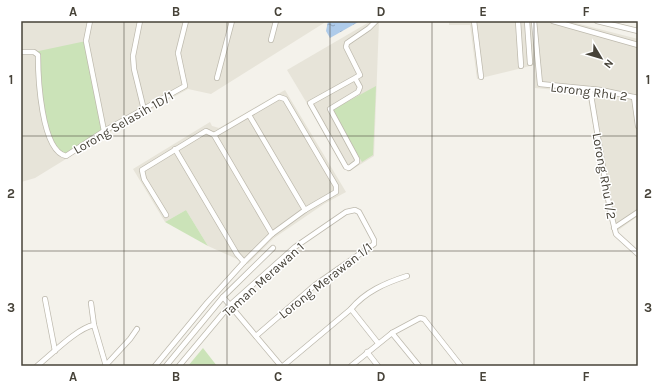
<svg xmlns="http://www.w3.org/2000/svg" width="659" height="387" font-family="Karla,sans-serif">
<style>
.residential{fill:#e7e4d9}
.park{fill:#cbe3b8}
.water{fill:url(#water-ripples)}
.lines{fill:none;stroke-linecap:round;stroke-linejoin:round}
.minor-casing{stroke:#bebaae;stroke-width:6}
.minor{stroke:#fff;stroke-width:4.5}
.grid{fill:none;stroke:#474339;stroke-width:1;stroke-opacity:0.55}
.labels{text-anchor:middle;stroke-width:3;stroke-linejoin:round;paint-order:stroke}
.street-label{font-size:13px;fill:#474339;stroke:#fff}
.neatline{fill:none;stroke:#474339;stroke-width:1.5}
.grid-label{font-size:13px;text-anchor:middle;font-weight:bold;fill:#474339}
</style>
<defs>
<pattern id="water-ripples" width="26" height="14" patternUnits="userSpaceOnUse"><rect width="26" height="14" fill="#aecbea"/><path d="M2 4q2-2 4 0t4 0M15 11q2-2 4 0t4 0" fill="none" stroke="#8fa6bf"/></pattern>
</defs>
<rect width="100%" height="100%" fill="#f4f2eb"/>
<g class="residential">
<path d="M21 21H325L324 23 211 94 188 89 105 135 35 178 21 182Z"/>
<path d="M371 21H379L374 156 348 172 287 70Z"/>
<path d="M449 21H568L638 39V216L613 234 587 93 535 88 534 65 477 79 470 25H449Z"/>
<path d="M285 90 346 192 324 204 274 238 248 264 208 246 186 210 165 222 133 169 210 122 212 126 219 128Z"/>
</g>
<g class="park">
<path d="M86 41 104 131 66 156 55 148 43 112 38 55 34 52Z"/>
<path d="M376 86 373 155 362 162 333 112 334 109Z"/>
<path d="M186 210 208 246 165 222Z"/>
<path d="M203 348 217 366H188Z"/>
</g>
<path class="water" d="M328 21H360L330 38 326 31Z"/>
<g class="lines">
<defs>
<g id="minor">
<path d="M90 21 86 41 104 131"/>
<path d="M140 21 133 56 134 69 144 110"/>
<path d="M474 21 481 77"/>
<path d="M518 21 521 66"/>
<path d="M527 21 530 63"/>
<path d="M534 21 540 84 601 90 638 98"/>
<path d="M553 21 638 45"/>
<path d="M597 21 638 31"/>
<path d="M271 40 276 21"/>
<path d="M21 52H34L38 55C38 76 41 151 66 156L104 131 185 86 178 53 186 21"/>
<path d="M217 78 232 21"/>
<path d="M355 78 310 103 346 167 349 168 357 162V159L330 109 358 92 360 87 355 78 360 75 346 47 347 43 369 28 376 21"/>
<path d="M590 89 610 210 616 234 638 254"/>
<path d="M634 97 638 126"/>
<path d="M249 115 305 210"/>
<path d="M175 149 237 254 244 262"/>
<path d="M166 215 144 179 142 170 206 131 214 135 272 234"/>
<path d="M614 228 638 212"/>
<path d="M223 297 281 366"/>
<path d="M45 299 55 351"/>
<path d="M91 303 94 325 106 366"/>
<path d="M351 309 378 343"/>
<path d="M392 333 419 366"/>
<path d="M367 352 378 366"/>
<path d="M106 365 130 339 137 329"/>
<path d="M37 366C51 355 77 328 94 325"/>
<path d="M155 366 207 303 244 262 272 234 305 210 336 192V186L285 99 279 97 214 135"/>
<path d="M166 366 223 297 273 248"/>
<path d="M179 366 230 305 295 247 346 212 355 210 359 212 374 240V244L315 285 256 336"/>
<path d="M283 366 351 309C365 292 385 283 407 276"/>
<path d="M351 366 392 333 420 318 424 319 461 366"/>
</g>
</defs>
<use href="#minor" class="minor-casing"/>
<use href="#minor" class="minor"/>
</g>
<path class="grid" d="M124 21V366M227 21V366M330 21V366M432 21V366M534 21V366M21 136H638M21 251H638"/>
<g class="labels">
<g class="street-label">
<text transform="translate(589 91) rotate(7)" y="5">Lorong Rhu 2</text>
<text transform="translate(123 122) rotate(-30)" y="5">Lorong Selasih 1D/1</text>
<text transform="translate(605 176) rotate(80)" y="5">Lorong Rhu 1/2</text>
<text transform="translate(263 279) rotate(-42)" y="5">Taman Merawan 1</text>
<text transform="translate(325 280) rotate(-38)" y="5">Lorong Merawan 1/1</text>
</g>
</g>
<rect width="659" height="387" fill="none" stroke="#ffffff" stroke-width="44"/>
<g transform="translate(601 58) rotate(128)" stroke="#ffffff" stroke-width="3" paint-order="stroke">
<path d="M0-3L7 15L0 10L-7 15Z" fill="#474339"/>
<text y="-6" font-size="11" font-weight="bold" text-anchor="middle" fill="#474339">N</text>
</g>
<rect x="22" y="22" width="615" height="343" class="neatline"/>
<g class="grid-label">
<text x="73" y="16">A</text>
<text x="176" y="16">B</text>
<text x="278" y="16">C</text>
<text x="381" y="16">D</text>
<text x="483" y="16">E</text>
<text x="586" y="16">F</text>
<text x="11" y="84">1</text>
<text x="648" y="84">1</text>
<text x="11" y="198">2</text>
<text x="648" y="198">2</text>
<text x="11" y="312">3</text>
<text x="648" y="312">3</text>
<text x="73" y="381">A</text>
<text x="176" y="381">B</text>
<text x="278" y="381">C</text>
<text x="381" y="381">D</text>
<text x="483" y="381">E</text>
<text x="586" y="381">F</text>
</g>
</svg>
